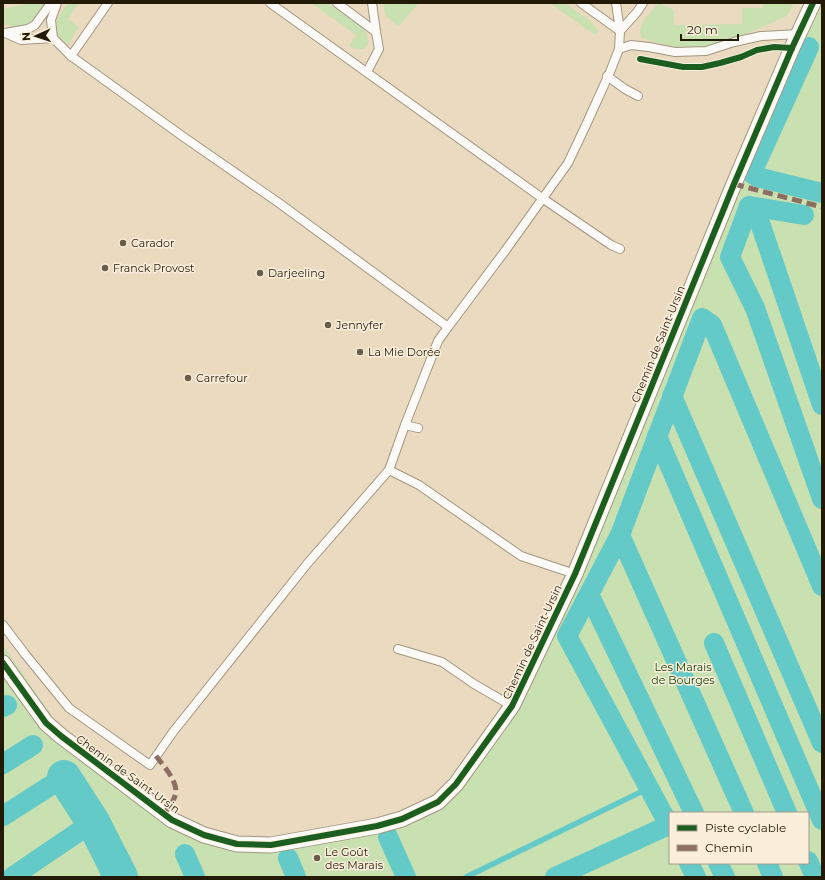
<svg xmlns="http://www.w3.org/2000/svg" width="825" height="880" font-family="Montserrat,sans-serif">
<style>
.green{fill:#c9e0b1;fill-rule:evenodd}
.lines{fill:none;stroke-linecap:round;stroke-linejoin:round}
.stream{stroke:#64cac8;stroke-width:5.5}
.canal{stroke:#64cac8;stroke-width:20}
.river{stroke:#64cac8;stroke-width:34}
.lane-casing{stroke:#a29682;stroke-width:10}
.street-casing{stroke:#a29682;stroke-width:17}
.lane{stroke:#fcfaf6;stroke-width:8}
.street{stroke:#fcfaf6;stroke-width:15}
.quiet{stroke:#8d6e63;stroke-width:5;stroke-dasharray:10 5;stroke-linecap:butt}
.cycleway-casing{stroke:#fbefdc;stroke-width:8}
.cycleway{stroke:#1b5e20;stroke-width:6}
.poi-dot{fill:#695d48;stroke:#fbefdc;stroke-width:1.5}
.labels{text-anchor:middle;stroke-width:3;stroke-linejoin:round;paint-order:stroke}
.poi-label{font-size:11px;fill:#231907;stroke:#fbefdc;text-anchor:start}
.street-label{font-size:11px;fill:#231907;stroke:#fbefdc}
.park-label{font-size:11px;fill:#0b4100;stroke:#fbefdc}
</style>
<rect width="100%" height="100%" fill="#eadbc0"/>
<g class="green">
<path d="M27 3H45C33 19 25 36 3 22V9L26 4Z"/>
<path d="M68 3H79L68 19 79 27 68 45C48 30 56 20 68 3Z"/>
<path d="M311 3H328L362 27 367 34 368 44 364 49H354L349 46 356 35Z"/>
<path d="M384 3H419L399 26C390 19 382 16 384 3Z"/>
<path d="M550 3H565L590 21 599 31 595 35Z"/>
<path d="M658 3 674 10V25L742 24V8H763V3H794L787 16 744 35 704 48H679L651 41 641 38 640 31 643 21Z"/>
<path d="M813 3H822V877H3V645L59 726 166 815 237 844 377 826 456 784 512 706ZM670 813H808V863H670Z"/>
</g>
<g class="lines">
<path class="stream" d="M466 877 649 788"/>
<g class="canal">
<path d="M809 47 755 166 753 174 757 177 822 193"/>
<path d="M749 206 804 215"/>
<path d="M672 396 822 743"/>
<path d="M822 405 757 214 749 206 730 257 755 308 822 499"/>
<path d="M657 436 822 820"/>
<path d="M620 535 744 813"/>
<path d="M589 594 694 813"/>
<path d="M714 643 787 813"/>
<path d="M3 707 7 705"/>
<path d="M3 764 33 745"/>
<path d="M3 816 64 777"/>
<path d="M670 827 567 636 620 535 702 318 712 325 822 586"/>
<path d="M388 837 406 877"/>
<path d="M185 854 195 877"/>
<path d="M288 858 296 877"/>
<path d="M808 861 815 877"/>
<path d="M689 863 696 877"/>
<path d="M718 863 725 877"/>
<path d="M767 863 773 877"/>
<path d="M12 877 93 822"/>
<path d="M110 877 118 871"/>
<path d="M555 877 669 825"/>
</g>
<path class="river" d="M64 777 93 822 121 877"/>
<defs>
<g id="lane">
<path d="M57 3 51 20 53 38 71 56 185 138 279 203 448 327 505 251 568 163 586 125 610 72 619 49 631 45 649 47 675 52 706 51 734 42 761 36 799 34"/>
<path d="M270 3 542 198 611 245 620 249"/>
<path d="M337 3 376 32"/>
<path d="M581 3 620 31"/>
<path d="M616 3 620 31 619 49"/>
<path d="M620 31 637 12 643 3"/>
<path d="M5 33 28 29 35 25 51 3"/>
<path d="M5 33 21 40 53 38"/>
<path d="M71 56 108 3"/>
<path d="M367 72 379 49 376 32 372 3"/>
<path d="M607 76 625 89 638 96"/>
<path d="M405 425 418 428"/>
<path d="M389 470 419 485 521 556 575 574"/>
<path d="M3 625 25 654 69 708 150 765 173 732 307 564 389 470 405 425 438 341 448 327"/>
<path d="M398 649 442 662 474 684 512 706"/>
</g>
<path id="street" d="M3 663 46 723 61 736 172 820 204 835 237 844 271 845 377 826 402 819 438 802 456 784 512 706 575 574 734 184 792 48 813 3"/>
</defs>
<use href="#lane" class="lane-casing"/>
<use href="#street" class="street-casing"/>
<use href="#lane" class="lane"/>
<use href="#street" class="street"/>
<g class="quiet">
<path d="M734 184 822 207"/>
<path d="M156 756C163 765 176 779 176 792 175 800 168 808 164 814"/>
</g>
<defs>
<g id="cycleway">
<path d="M640 59 683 67H702L720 63 741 57 757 50 774 47 792 48"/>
<path d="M3 663 46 723 61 736 172 820 204 835 237 844 271 845 377 826 402 819 438 802 456 784 512 706 575 574 734 184 792 48 813 3"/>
</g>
</defs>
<use href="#cycleway" class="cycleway-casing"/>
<use href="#cycleway" class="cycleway"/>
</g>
<g class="poi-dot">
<circle cx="123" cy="243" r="4"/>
<circle cx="105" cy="268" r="4"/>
<circle cx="260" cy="273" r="4"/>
<circle cx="328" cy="325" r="4"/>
<circle cx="360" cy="352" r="4"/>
<circle cx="188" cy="378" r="4"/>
<circle cx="317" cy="858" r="4"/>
</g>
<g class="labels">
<g class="poi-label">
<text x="131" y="247">Carador</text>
<text x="113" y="272">Franck Provost</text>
<text x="268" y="277">Darjeeling</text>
<text x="336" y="329">Jennyfer</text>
<text x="368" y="356">La Mie Dorée</text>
<text x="196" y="382">Carrefour</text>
<text x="325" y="856">Le Goût<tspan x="325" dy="13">des Marais</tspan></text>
</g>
<g class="street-label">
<text transform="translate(658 344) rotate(-68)" y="4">Chemin de Saint-Ursin</text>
<text transform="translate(532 642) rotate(-65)" y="4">Chemin de Saint-Ursin</text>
<text transform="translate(128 774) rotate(36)" y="4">Chemin de Saint-Ursin</text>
</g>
<g class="park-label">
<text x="683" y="671">Les Marais<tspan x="683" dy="13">de Bourges</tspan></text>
</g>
</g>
<rect width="825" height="880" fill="none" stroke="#231907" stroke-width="8"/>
<rect x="669" y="812" width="140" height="52" fill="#fbefdc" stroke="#a59987"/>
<rect x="677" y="825" width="20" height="6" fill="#1b5e20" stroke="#a59987"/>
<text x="705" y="832" font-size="12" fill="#231907">Piste cyclable</text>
<rect x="677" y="845" width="20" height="6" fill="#8d6e63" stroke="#a59987"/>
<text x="705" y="852" font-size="12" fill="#231907">Chemin</text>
<g transform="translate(36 36) rotate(267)" stroke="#fbefdc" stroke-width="3" paint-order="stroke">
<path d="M0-3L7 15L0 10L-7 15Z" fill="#231907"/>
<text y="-6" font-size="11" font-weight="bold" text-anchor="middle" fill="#231907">N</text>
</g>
<path d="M681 34v6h57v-6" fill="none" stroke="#231907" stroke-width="2"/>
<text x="687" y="34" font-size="12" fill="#231907" stroke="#fbefdc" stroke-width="3" paint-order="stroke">20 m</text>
</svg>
